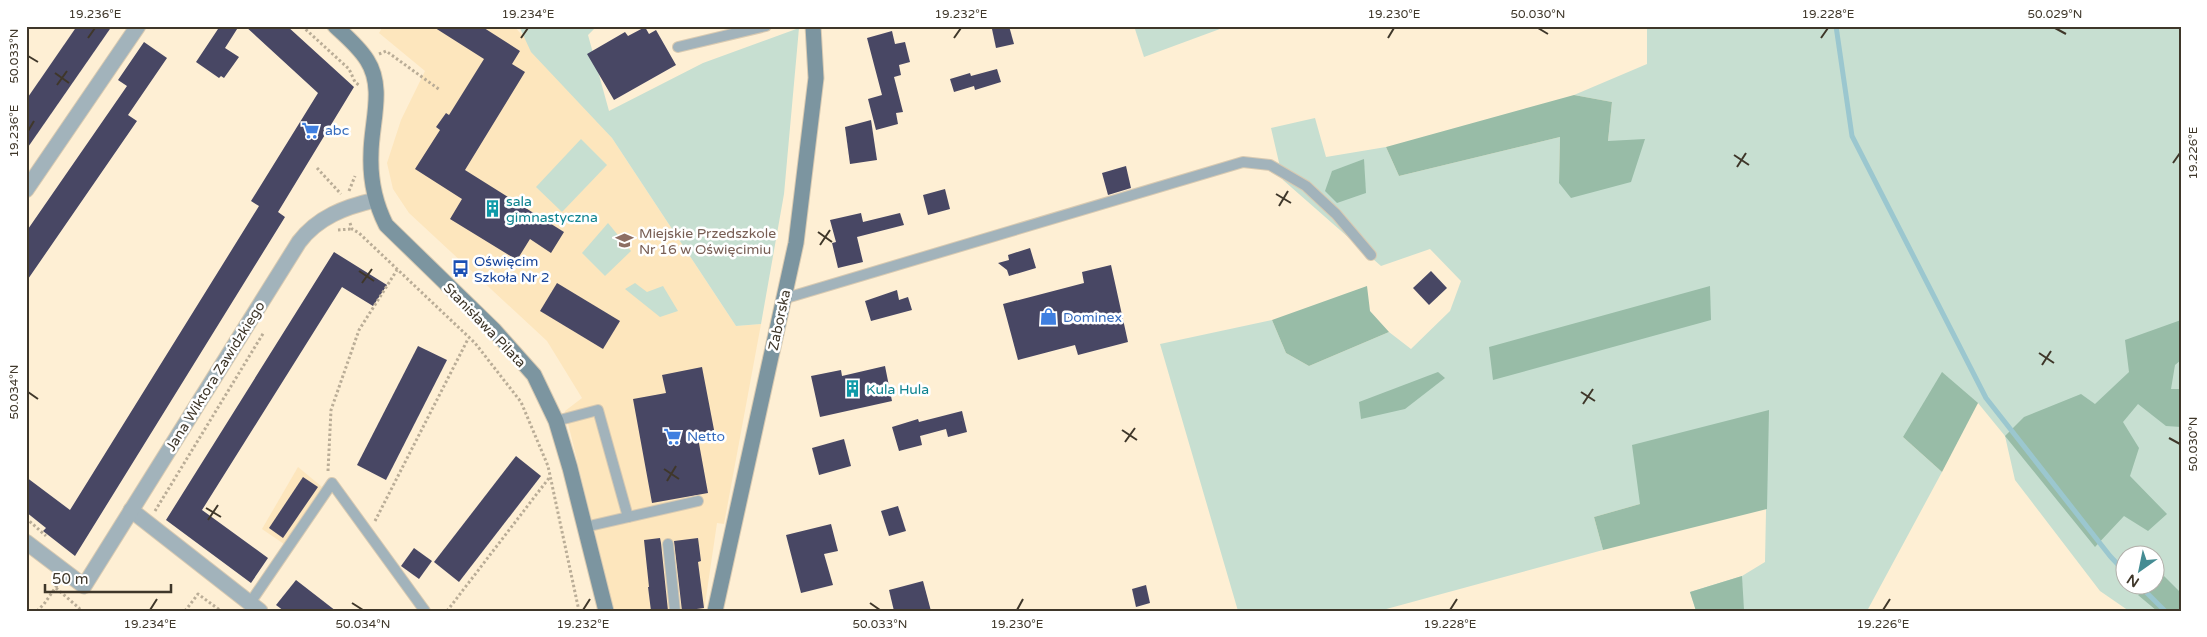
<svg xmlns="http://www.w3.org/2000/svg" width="2207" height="637" font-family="'Varela Round',sans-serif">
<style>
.built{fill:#fde6bd}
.green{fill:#c7dfd1;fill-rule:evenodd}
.forest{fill:#98bca7}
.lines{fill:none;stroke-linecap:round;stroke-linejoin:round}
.stream{stroke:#9bc7cf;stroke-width:5}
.building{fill:#484764}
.lane-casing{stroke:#d8cab2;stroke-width:12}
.street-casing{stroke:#d8cab2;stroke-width:17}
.secondary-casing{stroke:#d8cab2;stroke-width:17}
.path{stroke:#baad97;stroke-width:3;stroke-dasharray:2.5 2.5;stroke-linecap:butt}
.lane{stroke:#a2b3bb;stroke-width:10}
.street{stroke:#a2b3bb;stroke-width:15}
.secondary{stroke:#7c95a0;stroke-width:15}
.ticks{fill:none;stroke:#3f372a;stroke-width:2}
.labels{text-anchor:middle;stroke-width:5;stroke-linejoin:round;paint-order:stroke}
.shop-label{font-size:14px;fill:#366cbe;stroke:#fff;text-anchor:start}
.culture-label{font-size:14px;fill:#0d838f;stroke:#fff;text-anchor:start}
.education-label{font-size:14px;fill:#785e54;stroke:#fff;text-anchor:start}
.transit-label{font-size:14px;fill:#164399;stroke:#fff;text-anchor:start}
.street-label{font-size:14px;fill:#3f372a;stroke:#fff}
.neatline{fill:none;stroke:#3f372a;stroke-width:2}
.ticks-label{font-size:12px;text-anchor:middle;fill:#3f372a}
</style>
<rect width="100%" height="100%" fill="#feefd4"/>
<g class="built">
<path d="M383 26H514L612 138 736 326 761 324 724 524 717 523 704 611H614L565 411 582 398 547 341 409 213 393 189 387 163 401 120 425 71 379 33Z"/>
<path d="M298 467 322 487 284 544 262 529Z"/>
</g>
<g class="green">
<path d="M519 26H597L588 35 609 111 703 63 799 28 784 194 761 324 736 326 612 138 531 52Z"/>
<path d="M1134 26H1228L1144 57Z"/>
<path d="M1647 26H2181V611H2129L2100 591 2015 480 2005 436 1978 403 1903 437 1942 472 1867 611H1696L1690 592 1742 576 1765 562 1768 411 1640 504 1594 517 1603 550 1379 611H1238L1160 344 1272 320 1286 353 1309 366 1389 332 1411 349 1450 311 1461 281 1430 249 1381 266 1283 180 1271 128 1315 118 1326 157 1386 147 1399 176 1560 137 1559 183 1608 141 1612 102 1574 95 1647 64ZM2124 554H2154V584H2124Z"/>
<path d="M581 139 607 165 562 212 536 187Z"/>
<path d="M608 223 631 251 605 276 582 253Z"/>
<path d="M635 283 647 292 663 286 678 311 660 317 625 289Z"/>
</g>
<g class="forest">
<path d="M1574 95 1612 102 1608 141 1645 139 1631 182 1571 198 1559 183 1560 137 1399 176 1386 147Z"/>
<path d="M1364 159 1366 193 1337 203 1325 191 1332 171Z"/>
<path d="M1367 286 1370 311 1389 332 1309 366 1286 353 1272 320Z"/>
<path d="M1710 286 1711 320 1493 380 1489 347Z"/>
<path d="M2181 320V360L2175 365 2171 389H2181V427L2166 426 2138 404 2123 422 2139 448 2130 476 2167 514 2148 531 2124 516 2095 547 2005 436 2024 417 2081 394 2095 404 2129 372 2125 340Z"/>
<path d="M1438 372 1445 378 1405 409 1361 419 1359 402Z"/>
<path d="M1942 372 1978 403 1942 472 1903 437Z"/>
<path d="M1769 410 1767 509 1603 550 1594 517 1640 504 1632 445Z"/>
<path d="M1742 576 1744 610 1696 611 1690 592Z"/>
<path d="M2164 576 2181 593V611H2157L2138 595Z"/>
</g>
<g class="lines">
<g class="stream">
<path d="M1836 26 1852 136 1986 398 2110 556 2124 571"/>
<path d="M2138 584 2165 611"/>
</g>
</g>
<g class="building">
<path d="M77 26H112L26 150V100Z"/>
<path d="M220 26H239L225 48 239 57 224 78 221 76 219 78 196 62Z"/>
<path d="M245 26H287L354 87 278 212 285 217 75 556 43 531 46 528 26 512V477L70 510 259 206 251 201 318 93Z"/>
<path d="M432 26H481L520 51 512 64 525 72 465 170 564 232 551 253 530 239 517 260 450 219 462 199 415 169 440 130 436 127 446 113 449 115 484 59Z"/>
<path d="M1002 26H1009L1014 44 996 48 992 29Z"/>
<path d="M645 27 649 34 656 30 676 65 614 100 587 54 625 32 628 36Z"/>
<path d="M892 31 895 44 905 42 910 62 899 65 901 75 894 77 903 112 896 113 898 124 876 130 868 99 882 95 867 38Z"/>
<path d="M144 42 167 58 128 115 137 121 26 282V232L127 86 118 80Z"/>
<path d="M997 69 1001 82 975 90 974 86 954 92 950 79 970 73 971 76Z"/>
<path d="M871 120 877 160 850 164 845 127Z"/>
<path d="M1126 166 1131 188 1108 195 1102 173Z"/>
<path d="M945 189 950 209 928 215 923 195Z"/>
<path d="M861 213 863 222 900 213 904 225 857 237 863 262 838 268 832 243 836 242 830 220Z"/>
<path d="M1030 248 1036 268 1009 276 1007 270 998 263 1009 260 1008 255Z"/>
<path d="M334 252 387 285 373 306 342 287 202 510 268 558 251 583 166 520Z"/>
<path d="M1111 265 1128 342 1078 355 1075 345 1018 360 1003 304 1084 283 1082 272Z"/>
<path d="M1431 271 1447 288 1429 305 1413 288Z"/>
<path d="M557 283 620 321 603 349 540 311Z"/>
<path d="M897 290 899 300 908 297 912 310 871 321 865 301Z"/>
<path d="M418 346 447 360 386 480 357 465Z"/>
<path d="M885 366 892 401 820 417 811 376 841 370 842 376Z"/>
<path d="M702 367 715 435 698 438 708 493 652 503 633 399 666 393 662 375Z"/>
<path d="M962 411 967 432 948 437 946 429 920 436 922 445 899 451 892 427 918 419 919 422Z"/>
<path d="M844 439 851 466 819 475 812 448Z"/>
<path d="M516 456 541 476 459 582 434 562Z"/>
<path d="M303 477 318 487 283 538 269 528Z"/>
<path d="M898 506 906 531 889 536 881 511Z"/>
<path d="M831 524 838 551 824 554 833 585 801 593 786 535Z"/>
<path d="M660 538 661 543 668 611H651L648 587H649L644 540Z"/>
<path d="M698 538 701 561 698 562 704 608 682 611 674 541Z"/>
<path d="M414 548 432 561 419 579 401 566Z"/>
<path d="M296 580 336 611H284L276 605Z"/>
<path d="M923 581 931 611H894L889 590Z"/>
<path d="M1146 585 1150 603 1136 607 1132 589Z"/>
</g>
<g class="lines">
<defs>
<g id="lane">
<path d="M678 47 766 26"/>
<path d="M783 299 1243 162 1270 165 1306 186 1336 214 1371 255"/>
<path d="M556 421 598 410 628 517"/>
<path d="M585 527 698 501"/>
<path d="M668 544 675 611"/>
<path d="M250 603 332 483 425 611"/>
</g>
<g id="street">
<path d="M26 190 138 26"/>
<path d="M131 510 260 611"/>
<path d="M26 542 84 586 299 242C318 217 345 207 375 200"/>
</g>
<g id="secondary">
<path d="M335 26C346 36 359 47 367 60 385 88 371 123 371 154 370 178 375 203 386 225L494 330 534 375 556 421 570 468 606 611"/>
<path d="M715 611 796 243 816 78 813 26"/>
</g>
</defs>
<use href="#lane" class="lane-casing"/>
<use href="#street" class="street-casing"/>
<use href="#secondary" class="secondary-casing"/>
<g class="path">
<path d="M302 26 349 69 355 82 360 86"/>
<path d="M379 54 386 51 440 90"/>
<path d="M317 168 341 194"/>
<path d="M349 191 355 176"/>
<path d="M350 223 352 229 359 233 475 343 521 402 548 466 579 611"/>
<path d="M338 230 351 229"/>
<path d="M328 471 331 410 359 330 397 270"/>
<path d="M155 511 264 332"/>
<path d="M26 518 46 536"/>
<path d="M375 521 468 339"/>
<path d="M56 588 79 608 80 611"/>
<path d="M37 611 44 604 58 584"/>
<path d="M185 611 198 594 221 611"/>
<path d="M447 611 549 478"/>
</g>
<use href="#lane" class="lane"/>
<use href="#street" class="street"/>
<use href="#secondary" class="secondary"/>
</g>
<path class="ticks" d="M1538 28 1548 34M2055 28 2066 34M88 38 95 28M521 38 528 28M954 38 961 28M1388 38 1394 28M1821 38 1828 28M28 56 38 62M55 73 69 83M57 85 67 71M28 131 34 121M1734 155 1749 165M2173 163 2180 153M1737 167 1746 153M1276 194 1291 203M1279 206 1288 191M818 232 832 242M820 245 830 230M359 271 374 281M362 283 372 269M2039 353 2054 363M2042 365 2051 351M28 392 38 399M1581 392 1595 401M1583 404 1593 389M1122 430 1137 440M2169 438 2180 444M1125 442 1135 428M664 469 679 479M667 481 676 466M206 508 221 517M208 520 218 505M352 603 363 610M870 603 880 610M150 610 157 599M583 610 590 599M1017 610 1023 599M1450 610 1457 599M1883 610 1890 599"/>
<defs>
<symbol id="supermarket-bare" viewBox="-9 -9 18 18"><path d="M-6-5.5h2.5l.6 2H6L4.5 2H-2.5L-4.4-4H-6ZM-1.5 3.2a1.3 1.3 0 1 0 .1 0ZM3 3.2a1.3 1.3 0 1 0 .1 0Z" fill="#3f7fe0" stroke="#fff" stroke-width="2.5" paint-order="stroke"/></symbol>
<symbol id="building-bare" viewBox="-9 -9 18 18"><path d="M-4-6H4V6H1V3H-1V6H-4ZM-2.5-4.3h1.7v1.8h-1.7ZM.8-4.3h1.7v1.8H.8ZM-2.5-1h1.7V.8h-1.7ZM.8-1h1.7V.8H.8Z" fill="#0f9aa8" stroke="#fff" stroke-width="2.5" paint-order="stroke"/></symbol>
<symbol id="school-bare" viewBox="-9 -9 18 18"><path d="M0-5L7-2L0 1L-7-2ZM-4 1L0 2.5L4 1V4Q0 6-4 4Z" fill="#8d6e63" stroke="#fff" stroke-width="2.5" paint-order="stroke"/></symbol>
<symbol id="bus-bare" viewBox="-9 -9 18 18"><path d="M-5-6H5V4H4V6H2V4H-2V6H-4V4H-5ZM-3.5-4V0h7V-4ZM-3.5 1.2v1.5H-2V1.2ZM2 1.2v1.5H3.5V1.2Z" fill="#1a4fb4" stroke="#fff" stroke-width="2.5" paint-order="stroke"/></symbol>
<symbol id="shop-bare" viewBox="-9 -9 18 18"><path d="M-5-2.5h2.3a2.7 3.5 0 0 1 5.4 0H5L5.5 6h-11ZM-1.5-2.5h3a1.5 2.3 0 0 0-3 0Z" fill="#3f7fe0" stroke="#fff" stroke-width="2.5" paint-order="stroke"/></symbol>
</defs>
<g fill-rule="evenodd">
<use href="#supermarket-bare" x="298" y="118" width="25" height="25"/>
<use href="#building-bare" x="480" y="196" width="25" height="25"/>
<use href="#school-bare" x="612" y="228" width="25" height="25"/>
<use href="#bus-bare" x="448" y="256" width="25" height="25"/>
<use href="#shop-bare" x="1036" y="304" width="25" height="25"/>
<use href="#building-bare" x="840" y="376" width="25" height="25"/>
<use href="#supermarket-bare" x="660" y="424" width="25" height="25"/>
</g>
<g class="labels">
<g class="shop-label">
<text x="325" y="135">abc</text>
<text x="1063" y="322">Dominex</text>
<text x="687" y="441">Netto</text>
</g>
<g class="culture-label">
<text x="506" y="206">sala<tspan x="506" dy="16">gimnastyczna</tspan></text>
<text x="866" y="394">Kula Hula</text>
</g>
<g class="education-label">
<text x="639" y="238">Miejskie Przedszkole<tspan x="639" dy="16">Nr 16 w Oświęcimiu</tspan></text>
</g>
<g class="transit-label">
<text x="474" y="266">Oświęcim<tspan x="474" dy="16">Szkoła Nr 2</tspan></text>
</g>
<g class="street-label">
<text transform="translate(779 320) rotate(-78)" y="5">Zaborska</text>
<text transform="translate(485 325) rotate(46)" y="5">Stanisława Pilata</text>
<text transform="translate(215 376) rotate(-58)" y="5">Jana Wiktora Zawidzkiego</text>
</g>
</g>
<rect width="2207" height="637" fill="none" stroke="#ffffff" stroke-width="55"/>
<g transform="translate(2140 570) rotate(213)"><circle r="24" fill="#ffffff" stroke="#b2afaa"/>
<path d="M0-4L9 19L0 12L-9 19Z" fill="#458c93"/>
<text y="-8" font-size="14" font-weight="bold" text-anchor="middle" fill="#3f372a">N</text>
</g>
<path d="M45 584v8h126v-8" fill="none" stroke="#3f372a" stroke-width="2.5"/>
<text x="52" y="584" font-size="15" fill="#3f372a" stroke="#ffffff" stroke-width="4" paint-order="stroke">50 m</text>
<rect x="28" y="28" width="2152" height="582" class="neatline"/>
<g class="ticks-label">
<text x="95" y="18">19.236°E</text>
<text x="528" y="18">19.234°E</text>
<text x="961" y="18">19.232°E</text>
<text x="1394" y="18">19.230°E</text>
<text x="1538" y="18">50.030°N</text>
<text x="1828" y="18">19.228°E</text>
<text x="2055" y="18">50.029°N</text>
<text transform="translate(14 56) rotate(-90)" y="4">50.033°N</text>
<text transform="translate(14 131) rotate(-90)" y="4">19.236°E</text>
<text transform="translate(2193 153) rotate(-90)" y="4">19.226°E</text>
<text transform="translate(14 392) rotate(-90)" y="4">50.034°N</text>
<text transform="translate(2193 444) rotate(-90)" y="4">50.030°N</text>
<text x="150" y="628">19.234°E</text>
<text x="363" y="628">50.034°N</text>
<text x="583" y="628">19.232°E</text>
<text x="880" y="628">50.033°N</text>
<text x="1017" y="628">19.230°E</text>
<text x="1450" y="628">19.228°E</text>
<text x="1883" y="628">19.226°E</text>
</g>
</svg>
